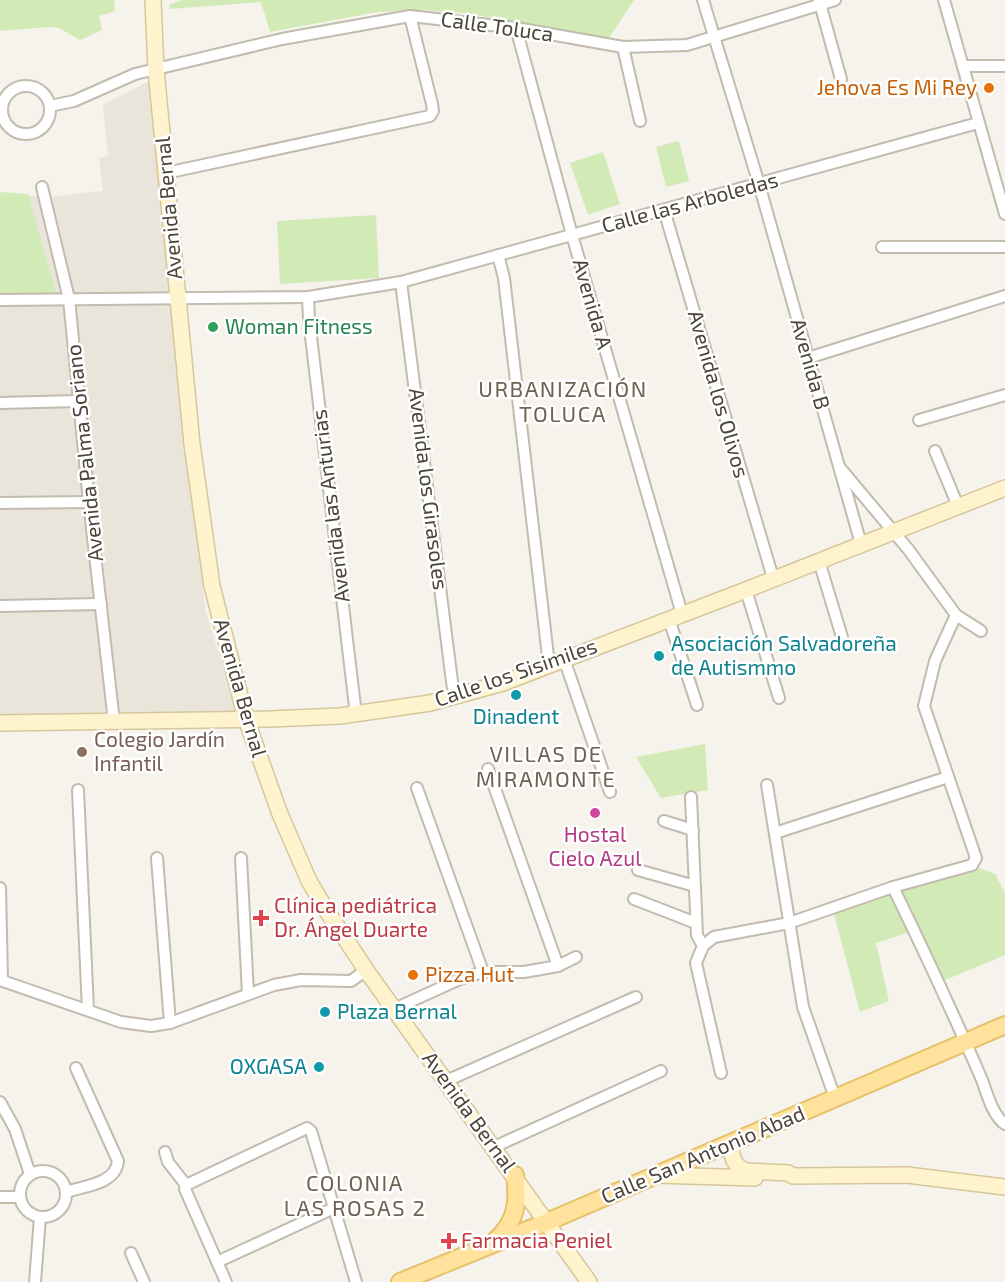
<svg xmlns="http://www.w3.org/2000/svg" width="1005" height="1282" font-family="'Exo 2',sans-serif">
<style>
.residential{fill:#eae5da}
.green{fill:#d2eab5}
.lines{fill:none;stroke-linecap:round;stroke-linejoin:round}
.street-casing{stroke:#c2bbae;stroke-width:14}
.secondary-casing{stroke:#d6c79b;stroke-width:18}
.primary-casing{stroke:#e6c16a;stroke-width:20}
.street{stroke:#fff;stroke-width:10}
.secondary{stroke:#fff3cd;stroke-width:15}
.primary{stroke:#ffe39c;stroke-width:16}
.food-dot{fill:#e8710a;stroke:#fff;stroke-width:2}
.leisure-dot{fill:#2e9e5b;stroke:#fff;stroke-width:2}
.culture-dot{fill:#0f9aa8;stroke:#fff;stroke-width:2}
.education-dot{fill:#8d6e63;stroke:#fff;stroke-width:2}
.hotel-dot{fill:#d1479c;stroke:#fff;stroke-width:2}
.health-dot{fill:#e0444e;stroke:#fff;stroke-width:2}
.labels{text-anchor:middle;stroke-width:5;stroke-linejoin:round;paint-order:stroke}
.street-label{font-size:21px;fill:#4b4439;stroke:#fff}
.food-label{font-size:21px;fill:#c56008;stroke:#fff;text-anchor:end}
.leisure-label{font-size:21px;fill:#27864d;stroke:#fff;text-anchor:start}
.culture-label{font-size:21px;fill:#0d838f;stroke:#fff;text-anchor:start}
.education-label{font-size:21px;fill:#785e54;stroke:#fff;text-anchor:start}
.hotel-label{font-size:21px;fill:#b23c85;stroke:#fff}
.health-label{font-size:21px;fill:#be3a42;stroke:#fff;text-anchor:start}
.neighbourhood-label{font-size:22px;letter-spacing:1.5px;fill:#6e6250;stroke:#fff}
</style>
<rect width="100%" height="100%" fill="#f6f3ec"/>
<path class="residential" d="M153 79 205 609 237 713 0 719V193L49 197 103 191 99 158 108 156 103 105Z"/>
<g class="green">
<path d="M0 0H114L115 11 99 16 102 30 80 40 59 28 50 27 0 31Z"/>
<path d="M182 0H634L609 38 463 13 423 10 377 12 270 32 261 2 170 9 169 5Z"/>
<path d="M679 141 689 181 666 187 656 147Z"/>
<path d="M603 152 620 204 588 215 570 163Z"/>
<path d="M0 192 28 194 57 296 0 297Z"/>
<path d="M376 215 379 278 280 284 277 221Z"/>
<path d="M705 744 708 790 661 798 636 757Z"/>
<path d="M972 865 995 874 1005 893V955L938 983 913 931 876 943 889 1001 860 1012 833 910Z"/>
</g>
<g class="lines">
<defs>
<g id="street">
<path d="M703 0 759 184 861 544"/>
<path d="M819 0 841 79"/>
<path d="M944 0 1005 214"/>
<path d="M516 28 572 235 682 614"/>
<path d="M623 47 640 121"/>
<path d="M963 66H1005"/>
<circle cx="26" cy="110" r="24"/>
<path d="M50 106 74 101 135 74 282 39 410 16 516 28 623 47 687 45 835 0"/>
<path d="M166 173 430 116 433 111 432 104 410 16"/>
<path d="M42 187 69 299 89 502 114 722"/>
<path d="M664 210 773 578"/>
<path d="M882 247H1005"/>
<path d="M498 255 504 278 549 665"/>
<path d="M401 282 454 697"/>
<path d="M308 297 309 320 356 715"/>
<path d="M0 300 308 297 401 282 978 123"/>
<path d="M808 358 1005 296"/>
<path d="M0 403 79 401"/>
<path d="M919 420 1005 395"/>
<path d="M935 451 958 506"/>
<path d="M841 469 908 549 956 615 981 631"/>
<path d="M0 503 89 502"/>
<path d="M819 561 842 637"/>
<path d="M746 590 779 698"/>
<path d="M0 606 101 604"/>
<path d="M669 619 697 705"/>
<path d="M564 659 610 792"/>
<path d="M488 769 558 966"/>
<path d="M767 785 803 1007 835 1098"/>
<path d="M417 788 483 972"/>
<path d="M78 790 88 1010"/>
<path d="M691 797 697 935 703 946"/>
<path d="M664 821 693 830"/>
<path d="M775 833 948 777"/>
<path d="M157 858 170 1023"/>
<path d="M241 858 248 994"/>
<path d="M638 870 695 886"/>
<path d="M893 887C924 951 954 1015 982 1080 987 1094 993 1116 1005 1124"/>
<path d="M0 888 2 980"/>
<path d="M634 899 696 923"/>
<path d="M703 946 714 937 789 923 893 887 972 865 976 858 924 706 935 661 956 615"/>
<path d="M703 946 696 963 721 1073"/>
<path d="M0 980 121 1022 151 1026 170 1023 274 985 301 980 351 981 366 970"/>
<path d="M394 1009 460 979 483 972H524L558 966 576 957"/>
<path d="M446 1081 636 997"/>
<path d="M0 1102 15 1129 30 1174"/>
<path d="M494 1147 661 1071"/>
<path d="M165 1152 168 1162 186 1185"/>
<circle cx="43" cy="1194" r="23"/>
<path d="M66 1192C84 1186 116 1184 118 1161L76 1068"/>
<path d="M0 1197H20"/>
<path d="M131 1253 144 1282"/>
<path d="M217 1262 334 1208"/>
<path d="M35 1282 40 1217"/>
<path d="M226 1282 185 1189 186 1185 307 1128 311 1131 356 1282"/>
</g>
<g id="secondary">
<path d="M153 0 156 70 192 444 212 586 246 719 280 814 309 881 325 908 366 970 589 1282"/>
<path d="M0 723 270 719 340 716 430 703 503 683 746 590 1005 488"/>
<path d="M730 1144C732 1156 733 1166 746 1171L788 1173 793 1176 907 1175 1005 1187"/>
<path d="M656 1175 755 1178"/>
</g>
<g id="primary">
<path d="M494 1242C516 1222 519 1204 515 1175"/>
<path d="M400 1282 547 1222 1005 1025"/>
</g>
</defs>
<use href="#street" class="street-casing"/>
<use href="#secondary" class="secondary-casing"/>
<use href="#primary" class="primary-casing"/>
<use href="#street" class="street"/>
<use href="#secondary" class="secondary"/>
<use href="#primary" class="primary"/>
</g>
<g class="food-dot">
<circle cx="989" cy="88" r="6"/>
<circle cx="413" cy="975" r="6"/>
</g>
<circle class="leisure-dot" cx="213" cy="327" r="6"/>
<g class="culture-dot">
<circle cx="659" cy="656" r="6"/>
<circle cx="516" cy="695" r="6"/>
<circle cx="325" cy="1012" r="6"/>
<circle cx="319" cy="1067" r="6"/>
</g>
<circle class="education-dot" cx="82" cy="752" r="6"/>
<circle class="hotel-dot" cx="595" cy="813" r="6"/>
<g class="health-dot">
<path d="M258 909h6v6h6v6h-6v6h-6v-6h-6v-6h6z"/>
<path d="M446 1232h6v6h6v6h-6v6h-6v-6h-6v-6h6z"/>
</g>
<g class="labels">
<g class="street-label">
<text transform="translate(497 27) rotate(8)" y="7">Calle Toluca</text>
<text transform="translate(690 203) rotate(-15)" y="7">Calle las Arboledas</text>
<text transform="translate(169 208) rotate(-95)" y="7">Avenida Bernal</text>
<text transform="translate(592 304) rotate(74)" y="7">Avenida A</text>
<text transform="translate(810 364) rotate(74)" y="7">Avenida B</text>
<text transform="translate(718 394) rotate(74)" y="7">Avenida los Olivos</text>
<text transform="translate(85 453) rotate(-96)" y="7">Avenida Palma Soriano</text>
<text transform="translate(428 489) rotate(83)" y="7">Avenida los Girasoles</text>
<text transform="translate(331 506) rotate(-97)" y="7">Avenida las Anturias</text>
<text transform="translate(516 673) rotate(-19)" y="7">Calle los Sisimiles</text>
<text transform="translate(240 688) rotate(74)" y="7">Avenida Bernal</text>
<text transform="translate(469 1112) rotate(54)" y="7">Avenida Bernal</text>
<text transform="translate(703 1155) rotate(-23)" y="7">Calle San Antonio Abad</text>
</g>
<g class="food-label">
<text x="977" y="95">Jehova Es Mi Rey</text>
<text x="425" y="982" text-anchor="start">Pizza Hut</text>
</g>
<g class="leisure-label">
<text x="225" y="334">Woman Fitness</text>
</g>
<g class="culture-label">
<text x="671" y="651">Asociación Salvadoreña<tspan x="671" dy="24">de Autismmo</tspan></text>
<text x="516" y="724" text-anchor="middle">Dinadent</text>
<text x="337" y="1019">Plaza Bernal</text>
<text x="307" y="1074" text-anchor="end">OXGASA</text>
</g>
<g class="education-label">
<text x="94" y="747">Colegio Jardín<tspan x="94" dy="24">Infantil</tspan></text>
</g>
<g class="hotel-label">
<text x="595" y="842">Hostal<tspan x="595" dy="24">Cielo Azul</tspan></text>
</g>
<g class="health-label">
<text x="274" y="913">Clínica pediátrica<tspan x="274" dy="24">Dr. Ángel Duarte</tspan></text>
<text x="461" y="1248">Farmacia Peniel</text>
</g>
<g class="neighbourhood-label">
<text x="563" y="397">URBANIZACIÓN<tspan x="563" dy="25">TOLUCA</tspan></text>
<text x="546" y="762">VILLAS DE<tspan x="546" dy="25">MIRAMONTE</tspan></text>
<text x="355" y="1191">COLONIA<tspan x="355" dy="25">LAS ROSAS 2</tspan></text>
</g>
</g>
</svg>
